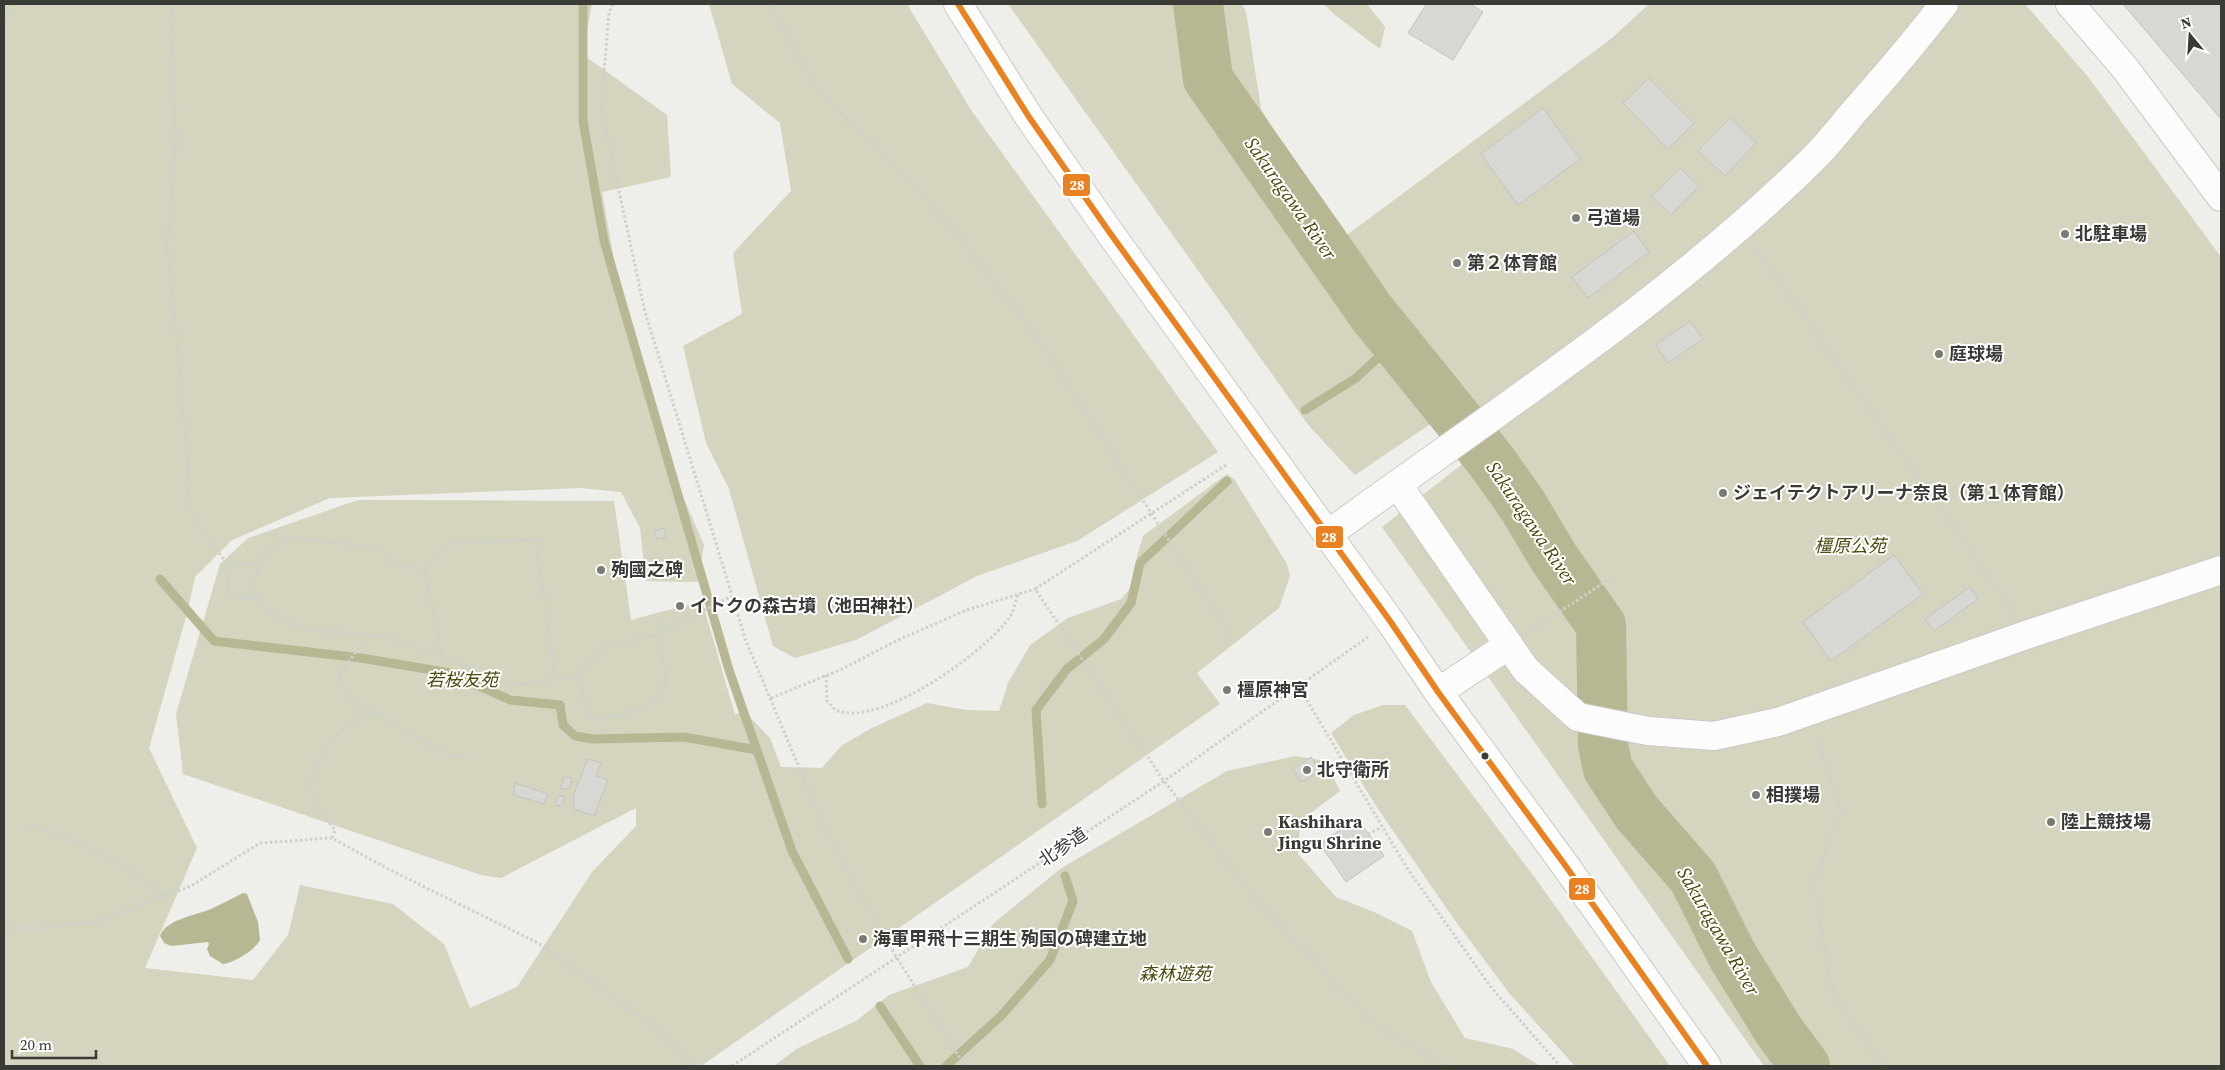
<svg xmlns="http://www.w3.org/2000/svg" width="2225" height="1070" font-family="'Source Serif 4','Noto Sans JP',serif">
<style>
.green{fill:#d4d4bf}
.water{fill:#b7b794}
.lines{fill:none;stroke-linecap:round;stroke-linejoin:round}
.stream{stroke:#b7b794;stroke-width:9}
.river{stroke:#b7b794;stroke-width:50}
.building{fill:#d7d7d3;stroke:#c3c3c0}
.minor-casing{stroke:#cacac7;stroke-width:30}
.major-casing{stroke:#cacac7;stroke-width:30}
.path{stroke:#cfcfce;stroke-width:3;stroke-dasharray:2.5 2.5;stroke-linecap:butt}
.minor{stroke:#fcfcfc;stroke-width:28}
.major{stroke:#fcfcfc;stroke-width:28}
.bus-1-casing{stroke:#fffffe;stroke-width:10}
.bus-1{stroke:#eb8221;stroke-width:6}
.poi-dot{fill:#797976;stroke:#fffffe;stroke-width:2}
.bus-dot{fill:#3a3a37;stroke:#fffffe;stroke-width:2}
.labels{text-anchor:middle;stroke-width:4;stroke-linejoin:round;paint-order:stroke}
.poi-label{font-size:18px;font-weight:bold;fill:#3a3a37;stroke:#fffffe;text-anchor:start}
.park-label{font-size:18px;font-style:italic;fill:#4c4b10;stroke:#fffffe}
.street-label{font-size:18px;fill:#3a3a37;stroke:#fffffe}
.water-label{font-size:19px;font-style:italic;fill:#48470a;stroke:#fffffe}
.line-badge{stroke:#fffffe;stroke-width:2}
.badge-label{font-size:14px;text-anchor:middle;font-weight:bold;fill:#fff}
</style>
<rect width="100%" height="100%" fill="#eeeeea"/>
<g class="green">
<path d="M4 4H592L582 54 667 115 671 177 602 192 624 317 646 376 656 435 704 545 698 582 646 581 640 528 621 492 580 488 330 498 232 540 195 577 187 613 149 748 197 848 145 968 253 980 288 935 300 885 393 904 444 944 470 1008 517 987 592 872 636 826V808L501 878 481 875 183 774 176 714 220 564 248 538 358 500 614 501 631 620 702 601 735 715 743 710 770 738 781 767 822 768 841 746 870 729 927 703 966 710 999 711 1008 683 1030 645 1068 618 1121 599 1135 583 1137 556 1143 536 1227 474 1234 479 1287 564 1290 576 1279 608 1197 673 1220 704 701 1066H4Z"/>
<path d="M709 4H907L971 110 1218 452 1077 541 977 576 856 640 795 658 773 646 729 489 706 443 683 346 742 314 733 253 791 191 780 123 732 84Z"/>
<path d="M1008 4H1242L1246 12 1261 109 1343 241 1457 406 1355 475 1309 426Z"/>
<path d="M1323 4H1367L1385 27 1380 49 1335 15Z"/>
<path d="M1649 4H2025L2089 78 2221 257V1066H1764L1382 527 1494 439 1347 235 1612 38Z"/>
<path d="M1383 705H1405L1538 882 1670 1066H1575L1509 993 1454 919 1376 806 1331 733 1354 715Z"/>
<path d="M1295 756 1326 761 1340 791 1300 821 1298 854 1336 897 1374 912 1412 931 1431 982 1465 1038 1513 1049 1540 1066H774L798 1048 856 1021 889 995 968 967 993 924 1060 869 1145 819 1227 771Z"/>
</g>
<path class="water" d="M243 893 247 894 258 922 260 940C254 951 235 962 223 964L210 956 207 949 209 944 208 942 171 946 164 943 160 936C166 919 197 915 211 909 222 904 233 898 243 893Z"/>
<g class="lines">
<g class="stream">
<path d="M583 4V121L604 241 729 670 792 851 848 959"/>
<path d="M1305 410 1356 378 1395 342"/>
<path d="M160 579 214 641 361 658 450 673 510 700 560 705 563 725 575 736 593 739 684 737 757 750"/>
<path d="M1042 804 1036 710 1067 669 1104 639 1131 603 1140 563 1227 481"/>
<path d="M880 1006 920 1066"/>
<path d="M946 1066 1001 1016 1050 960 1073 901 1065 876"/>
</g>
<path class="river" d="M1198 4 1208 79 1372 313 1492 462 1523 506 1554 558 1601 625 1603 745 1608 769 1637 813 1693 877 1732 955 1779 1031 1805 1066"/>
</g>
<g class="building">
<path d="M1423 4H1470L1483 12 1453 60 1408 33 1426 5Z"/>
<path d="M2123 4H2221V119Z"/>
<path d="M1649 78 1694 123 1668 149 1623 103Z"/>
<path d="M1543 108 1580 159 1518 205 1481 154Z"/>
<path d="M1730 118 1756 143 1725 176 1698 151Z"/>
<path d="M1680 168 1699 186 1671 215 1652 197Z"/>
<path d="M1634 231 1649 252 1588 298 1572 277Z"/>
<path d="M1690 321 1703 339 1668 363 1656 345Z"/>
<path d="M664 528 666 537 657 539 654 531Z"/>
<path d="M1894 555 1923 594 1831 661 1803 622Z"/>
<path d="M1970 587 1978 599 1934 631 1925 619Z"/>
<path d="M1311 757 1320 770 1302 782 1293 769Z"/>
<path d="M588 759 601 763 596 776 608 780 594 816 574 809V794Z"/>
<path d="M564 777 572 778 569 789H560Z"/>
<path d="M515 783 548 794 544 804 514 795Z"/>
<path d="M559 795 565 797 561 806 555 805Z"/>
<path d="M1357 818 1384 856 1346 882 1320 844Z"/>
</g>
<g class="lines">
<defs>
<g id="minor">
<path d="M1398 485 1526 670 1578 717 1648 731 1714 736 1778 722 2029 634 2221 570"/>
<path d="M1327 535C1492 414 1668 302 1814 158 1828 144 1840 129 1852 114 1884 78 1915 42 1944 4"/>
<path d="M1438 692 1509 645"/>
</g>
<g id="major">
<path d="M958 4 1029 117 1110 233 1390 621 1438 692 1565 865 1707 1066"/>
<path d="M2070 4 2124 67 2221 197"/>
</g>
</defs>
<use href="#minor" class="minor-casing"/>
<use href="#major" class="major-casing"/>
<g class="path">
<path d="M171 4 176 143 167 245 181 383 188 469 187 499 198 525 231 569"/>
<path d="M613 4 609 13 601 108 645 312 746 641 824 827 856 887 897 958 965 1066"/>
<path d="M769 4 817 90 929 200 1044 347 1231 637"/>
<path d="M4 24 13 4"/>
<path d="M1756 249 2013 611"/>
<path d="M1226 465 1035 589 1164 781 1259 903 1370 1021 1445 1066"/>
<path d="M256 599 231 595 226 588 231 569 238 564H258"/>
<path d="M698 603 704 611"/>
<path d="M661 620 664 630"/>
<path d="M1530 631 1611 578"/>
<path d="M369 634C327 633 282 633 255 596 252 568 263 550 288 537L372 547 384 553 394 562 424 570"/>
<path d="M441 656 437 625 424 570 445 547 454 542 536 540 555 678"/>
<path d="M826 675 827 701C830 704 833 709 838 711 883 726 984 653 1010 617 1014 611 1015 602 1018 595"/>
<path d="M578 677 600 649 655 635"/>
<path d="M1299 687 1407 868 1490 986 1560 1066"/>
<path d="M771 698 840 670 900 639 967 610 1035 589"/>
<path d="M374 713C359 705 340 694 339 675L369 634 389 637 454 661 494 679 516 685 578 677C582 689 585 711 592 720 652 708 683 704 655 635L732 596"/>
<path d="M1816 739 1841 811 1814 881 1828 974 1839 1005 1884 1066"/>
<path d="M30 825 83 845 123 867 167 896"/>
<path d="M1368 834 1382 827"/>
<path d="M332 838 335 830C326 818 314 805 312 790 309 766 335 732 356 720 361 717 368 716 374 713L432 746 454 756H465"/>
<path d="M4 928H40L95 922 191 886 260 843 332 838 390 870 538 943 661 1032 697 1066"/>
<path d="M732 1066 1164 781 1368 637"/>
</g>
<use href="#minor" class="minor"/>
<use href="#major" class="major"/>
<defs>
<path id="bus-1" d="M958 4 1029 117 1110 233 1390 621 1438 692 1565 865 1707 1066"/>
</defs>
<use href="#bus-1" class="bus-1-casing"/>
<use href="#bus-1" class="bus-1"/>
</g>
<g class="poi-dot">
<circle cx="1576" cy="218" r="5"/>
<circle cx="2065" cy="234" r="5"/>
<circle cx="1457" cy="263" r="5"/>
<circle cx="1939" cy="354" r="5"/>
<circle cx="1723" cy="493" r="5"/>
<circle cx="601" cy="570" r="5"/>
<circle cx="680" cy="606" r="5"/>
<circle cx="1227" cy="690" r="5"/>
<circle cx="1307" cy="770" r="5"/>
<circle cx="1756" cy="795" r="5"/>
<circle cx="2051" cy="822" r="5"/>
<circle cx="1268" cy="832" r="5"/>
<circle cx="863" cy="939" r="5"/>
</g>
<circle class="bus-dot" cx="1485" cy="756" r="4.5"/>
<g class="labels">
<g class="poi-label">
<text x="1586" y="224">弓道場</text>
<text x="2075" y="240">北駐車場</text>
<text x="1467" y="269">第２体育館</text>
<text x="1949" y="360">庭球場</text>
<text x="1733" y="499">ジェイテクトアリーナ奈良（第１体育館）</text>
<text x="611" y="576">殉國之碑</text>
<text x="690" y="612">イトクの森古墳（池田神社）</text>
<text x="1237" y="696">橿原神宮</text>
<text x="1317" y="776">北守衛所</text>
<text x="1766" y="801">相撲場</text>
<text x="1278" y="828">Kashihara<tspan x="1278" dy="21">Jingu Shrine</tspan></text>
<text x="2061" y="828">陸上競技場</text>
<text x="873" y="945">海軍甲飛十三期生 殉国の碑建立地</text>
</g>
<g class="park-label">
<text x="1850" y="552">橿原公苑</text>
<text x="462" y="686">若桜友苑</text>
<text x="1175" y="980">森林遊苑</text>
</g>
<g class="street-label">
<text transform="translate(1063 847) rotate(-34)" y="6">北参道</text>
</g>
<g class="water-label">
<text transform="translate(1291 198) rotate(55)" y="7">Sakuragawa River</text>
<text transform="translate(1532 523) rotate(56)" y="7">Sakuragawa River</text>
<text transform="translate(1719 931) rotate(60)" y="7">Sakuragawa River</text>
</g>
</g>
<g class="line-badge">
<rect x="1062" y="173" width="29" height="24" rx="5" fill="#eb8221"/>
<rect x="1315" y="525" width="29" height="24" rx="5" fill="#eb8221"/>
<rect x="1568" y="877" width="28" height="24" rx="5" fill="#eb8221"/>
</g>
<g class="badge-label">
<text x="1077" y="190">28</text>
<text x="1329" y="542">28</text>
<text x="1582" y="894">28</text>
</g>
<rect width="2225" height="1070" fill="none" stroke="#3a3a37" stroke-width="10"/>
<g transform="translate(2190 35) rotate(342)" stroke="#fffffe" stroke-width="4" paint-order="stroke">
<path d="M0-4L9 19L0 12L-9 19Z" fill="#3a3a37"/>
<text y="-8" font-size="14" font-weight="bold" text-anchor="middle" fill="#3a3a37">N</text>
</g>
<path d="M12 1050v8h84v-8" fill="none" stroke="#3a3a37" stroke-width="2.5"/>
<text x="20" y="1050" font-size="15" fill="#3a3a37" stroke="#fffffe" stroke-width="4" paint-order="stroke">20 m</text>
</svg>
